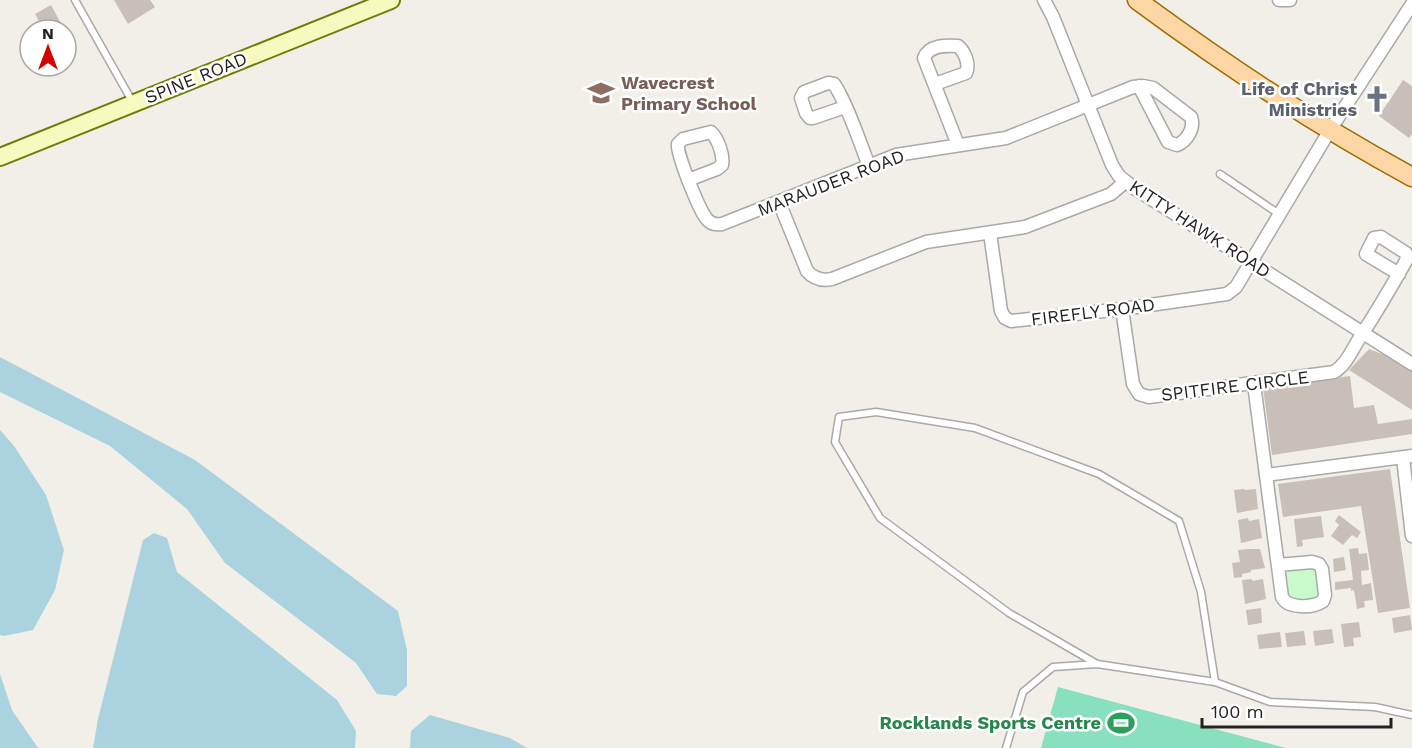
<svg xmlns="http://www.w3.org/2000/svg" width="1412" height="748" font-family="'Work Sans',sans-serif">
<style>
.park{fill:#c8facc}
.pitch{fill:#88e0be}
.water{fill:#aad3df}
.building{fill:#c7bfb8}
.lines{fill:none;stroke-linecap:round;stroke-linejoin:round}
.lane-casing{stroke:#a9a9a9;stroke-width:9}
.street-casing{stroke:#a9a9a9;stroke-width:15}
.secondary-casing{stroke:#707d05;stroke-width:20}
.primary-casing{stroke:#a06b00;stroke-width:21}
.lane{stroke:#fff;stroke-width:6}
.street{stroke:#fff;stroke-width:12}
.secondary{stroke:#f7fabf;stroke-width:16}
.primary{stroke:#fcd6a4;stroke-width:18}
.labels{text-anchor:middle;stroke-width:5;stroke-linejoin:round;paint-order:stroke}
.street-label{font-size:18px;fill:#222;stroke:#fff}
.education-label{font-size:18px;font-weight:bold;fill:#785e54;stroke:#fff;text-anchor:start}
.worship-label{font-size:18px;font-weight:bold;fill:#5b616d;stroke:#fff;text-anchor:end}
.leisure-label{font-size:18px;font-weight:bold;fill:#27864d;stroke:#fff;text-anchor:end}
</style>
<rect width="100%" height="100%" fill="#f2efe9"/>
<path class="park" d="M1312 568 1318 573 1319 594C1315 599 1313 600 1306 601 1287 604 1284 591 1286 574L1291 569Z"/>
<path class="pitch" d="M1058 687 1286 748H1041Z"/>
<g class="water">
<path d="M0 357 195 460 398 611 407 650V686L396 696 377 694 356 663 225 563 187 509 110 446 0 392Z"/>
<path d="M0 430 14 446 46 495 64 550 55 590 33 630 4 636 0 635Z"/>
<path d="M154 533 167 538 177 572 337 700 356 731 355 748H93L98 719 143 540Z"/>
<path d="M0 674 12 710 38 748H0Z"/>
<path d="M430 715 510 738 527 748H410L411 731Z"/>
</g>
<g class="building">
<path d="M114 0H150L155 7 128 24Z"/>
<path d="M51 5 63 27 58 30H44L35 14Z"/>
<path d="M1403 80 1412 86V134L1409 138 1379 116Z"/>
<path d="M1369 349 1390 357 1412 371V410L1349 370Z"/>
<path d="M1350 376 1354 408 1374 405 1378 424 1412 419V434L1272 455 1263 388Z"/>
<path d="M1390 469 1410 608 1378 613 1361 506 1283 517 1278 484Z"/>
<path d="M1244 489 1245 490 1256 489 1258 509 1237 513 1234 490Z"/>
<path d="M1339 515 1361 532 1357 538 1352 535 1343 545 1331 536 1339 525 1335 521Z"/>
<path d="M1321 516 1324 537 1302 540 1303 546 1297 547 1294 519Z"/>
<path d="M1248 518 1249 521 1259 519 1262 538 1241 543 1238 520Z"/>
<path d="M1358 548 1359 554 1367 553 1369 570 1361 571 1362 585 1371 583 1373 600 1364 601 1365 607 1357 609 1354 590 1351 591V588L1335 590V582L1353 580 1349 549Z"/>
<path d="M1248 549H1260L1265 568 1251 570V572L1242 574V577L1234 578 1232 563 1240 562 1238 550Z"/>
<path d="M1344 557 1346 570 1334 572 1333 559Z"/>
<path d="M1252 579V581L1263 579 1266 599 1245 604 1242 580Z"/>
<path d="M1261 608 1262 623 1248 625 1246 610Z"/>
<path d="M1410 615 1412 630 1394 633 1392 618Z"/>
<path d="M1359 622 1361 637 1353 638 1354 646 1344 647 1341 624Z"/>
<path d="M1332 629 1334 643 1315 646 1313 631Z"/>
<path d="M1304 631 1306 645 1287 647 1285 633Z"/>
<path d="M1280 632 1282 647 1259 649 1257 635Z"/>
</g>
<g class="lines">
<defs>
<g id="lane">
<path d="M75 0 132 101"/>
<path d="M1220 174 1279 214"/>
<path d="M1097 664 1009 613 880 518 835 442 839 417 876 412 975 428 1099 474 1179 521 1201 592 1215 682"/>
<path d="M1006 748 1023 692 1053 667 1097 664 1215 682 1270 702 1375 707 1412 715"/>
</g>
<g id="street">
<path d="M1044 0 1053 17 1112 165 1119 176 1134 188 1412 364"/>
<path d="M1279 0H1290"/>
<path d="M935 84 966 73C970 64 965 52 958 46 945 45 929 45 924 58L958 145"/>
<path d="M845 107 813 118H810L806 113 801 98 804 92 828 83 834 84C847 103 860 143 869 166"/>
<path d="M688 180 717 169 722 165C724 155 718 139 711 132L683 139 678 144C676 153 699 209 706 218 710 224 716 225 722 224L896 155 1006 138 1133 87 1143 86 1153 88 1191 117C1195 128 1187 141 1177 145L1168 142 1139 86"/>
<path d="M779 202 807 271C814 279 822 281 832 279L926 242 1025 227 1111 194 1125 182"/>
<path d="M990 233 1001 311 1005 318 1011 321 1122 309 1227 294 1236 287 1330 130 1412 4"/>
<path d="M1122 309 1133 384 1139 394 1149 397 1334 372C1346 365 1352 350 1359 339 1376 313 1392 286 1407 259L1406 253 1381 237 1374 238 1366 254 1399 274"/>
<path d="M1254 384 1282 597C1288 609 1313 608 1323 601L1325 595 1322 569 1319 564 1312 562 1278 565"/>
<path d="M1403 458 1412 536"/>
<path d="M1266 475 1412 456"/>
</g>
<path id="secondary" d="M0 157 391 0"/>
<path id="primary" d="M1137 0C1225 65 1316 125 1412 177"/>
</defs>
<use href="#lane" class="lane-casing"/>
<use href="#street" class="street-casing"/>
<use href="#secondary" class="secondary-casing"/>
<use href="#primary" class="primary-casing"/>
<use href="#lane" class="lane"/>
<use href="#street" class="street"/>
<use href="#secondary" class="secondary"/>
<use href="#primary" class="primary"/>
</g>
<defs>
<symbol id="school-bare" viewBox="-9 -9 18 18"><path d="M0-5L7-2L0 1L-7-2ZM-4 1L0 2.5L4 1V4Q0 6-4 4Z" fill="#8d6e63" stroke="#fff" stroke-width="2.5" paint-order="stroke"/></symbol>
<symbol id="church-bare" viewBox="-9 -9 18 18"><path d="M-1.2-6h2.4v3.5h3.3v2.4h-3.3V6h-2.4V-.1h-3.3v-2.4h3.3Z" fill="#6b7280" stroke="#fff" stroke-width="2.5" paint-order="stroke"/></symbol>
<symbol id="stadium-bare" viewBox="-9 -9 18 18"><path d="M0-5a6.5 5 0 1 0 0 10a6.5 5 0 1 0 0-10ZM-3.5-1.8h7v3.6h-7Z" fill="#2e9e5b" stroke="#fff" stroke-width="2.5" paint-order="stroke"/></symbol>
</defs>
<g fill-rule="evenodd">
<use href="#school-bare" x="582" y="74" width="38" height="38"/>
<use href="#church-bare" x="1358" y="80" width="38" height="38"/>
<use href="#stadium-bare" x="1102" y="704" width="38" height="38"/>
</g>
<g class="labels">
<g class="street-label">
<text transform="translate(196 78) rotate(-22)" y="6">SPINE ROAD</text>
<text transform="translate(831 183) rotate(-21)" y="6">MARAUDER ROAD</text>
<text transform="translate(1200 229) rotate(33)" y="6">KITTY HAWK ROAD</text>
<text transform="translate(1093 312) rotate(-7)" y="6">FIREFLY ROAD</text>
<text transform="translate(1235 386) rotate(-7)" y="6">SPITFIRE CIRCLE</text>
</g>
<g class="education-label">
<text x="621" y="89">Wavecrest<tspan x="621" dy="21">Primary School</tspan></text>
</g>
<g class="worship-label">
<text x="1357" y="95">Life of Christ<tspan x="1357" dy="21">Ministries</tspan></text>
</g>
<g class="leisure-label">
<text x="1101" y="729">Rocklands Sports Centre</text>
</g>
</g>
<g transform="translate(48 48)"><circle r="28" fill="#ffffff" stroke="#a7a7a7" stroke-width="1.5"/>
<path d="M0-4.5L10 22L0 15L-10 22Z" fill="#d40000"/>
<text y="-9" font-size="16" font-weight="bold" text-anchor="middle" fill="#222222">N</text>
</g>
<path d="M1202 718v9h189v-9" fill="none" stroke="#222222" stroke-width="3"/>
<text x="1211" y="718" font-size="18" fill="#222222" stroke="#ffffff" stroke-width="4.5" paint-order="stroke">100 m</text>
</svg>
